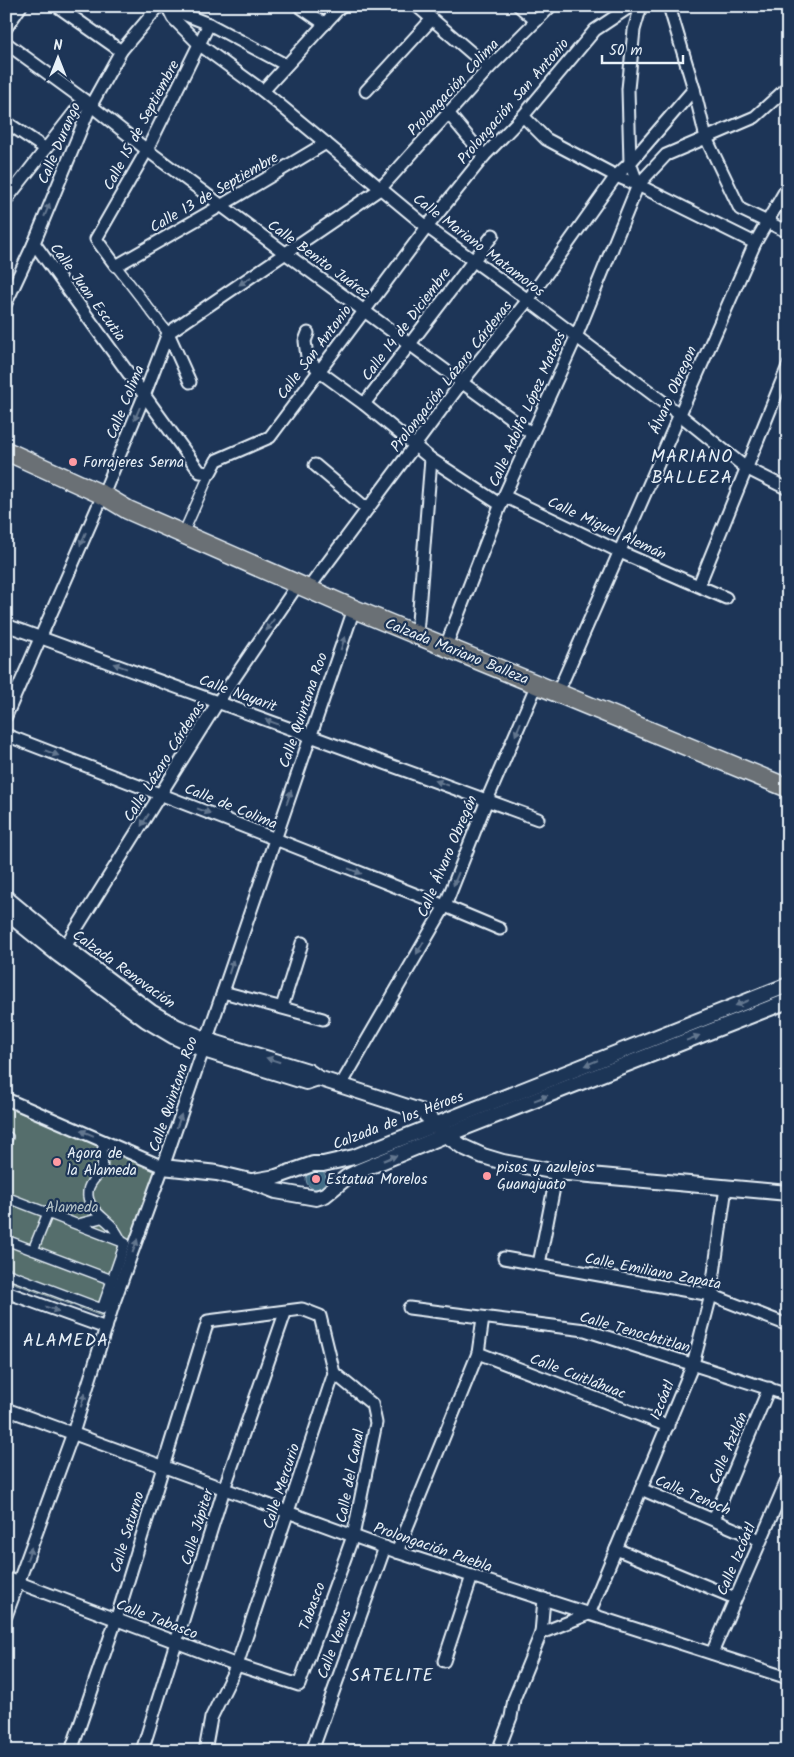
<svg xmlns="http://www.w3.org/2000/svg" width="794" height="1757" font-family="Kalam,sans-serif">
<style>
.green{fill:#556e6c;stroke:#9eb0b2}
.water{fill:#426e88;stroke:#84a2b5}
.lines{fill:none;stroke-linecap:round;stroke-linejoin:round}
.pedestrian-casing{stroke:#e8f1f8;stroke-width:12}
.minor-casing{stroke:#e8f1f8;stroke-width:15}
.tertiary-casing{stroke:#e8f1f8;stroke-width:18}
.primary-casing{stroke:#e8f1f8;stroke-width:21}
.pedestrian{stroke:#1d3557;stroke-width:9}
.minor{stroke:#1d3557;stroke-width:11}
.tertiary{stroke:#1d3557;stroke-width:14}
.primary{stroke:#6b7074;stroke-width:18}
.oneway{fill:#64778f}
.poi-dot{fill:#ff9aa2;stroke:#1d3557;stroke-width:2}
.labels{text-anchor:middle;stroke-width:4.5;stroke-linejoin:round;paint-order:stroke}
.street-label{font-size:15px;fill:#e8f1f8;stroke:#1d3557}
.poi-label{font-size:15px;fill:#e8f1f8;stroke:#1d3557;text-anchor:start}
.park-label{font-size:15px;fill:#b5c3c7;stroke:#1d3557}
.quarter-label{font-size:18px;letter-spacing:1px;fill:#e8f1f8;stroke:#1d3557}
</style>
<rect width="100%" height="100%" fill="#1d3557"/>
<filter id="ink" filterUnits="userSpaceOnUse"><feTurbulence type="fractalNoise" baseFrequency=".02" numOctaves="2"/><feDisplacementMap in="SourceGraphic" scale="10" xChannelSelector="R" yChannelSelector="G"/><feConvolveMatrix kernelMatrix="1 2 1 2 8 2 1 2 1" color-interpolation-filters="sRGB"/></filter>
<g filter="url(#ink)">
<path class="green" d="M6 1107 156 1168 104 1317 6 1280Z"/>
<circle class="water" cx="316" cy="1179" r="10"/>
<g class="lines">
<defs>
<g id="pedestrian">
<path d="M116 266 168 333"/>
<path d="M183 534 210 473"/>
<path d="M6 1136 8 1137 6 1141"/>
<path d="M105 1141C104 1145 102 1149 102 1152 101 1158 104 1162 102 1168 99 1176 89 1181 88 1191 86 1207 102 1216 111 1225 116 1230 119 1237 122 1242"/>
<path d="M6 1197 125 1243 102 1309 6 1273"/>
<path d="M78 1224 101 1218"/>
<path d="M6 1240 112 1280"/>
<path d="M33 1250 48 1213"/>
</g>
<g id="minor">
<path d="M57 6 121 51"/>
<path d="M167 6 173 18 200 45 263 91 427 227 528 300 679 414 746 468 788 489"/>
<path d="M299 6 325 24"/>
<path d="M417 6 489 68"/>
<path d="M519 6 536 21"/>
<path d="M669 6 694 89 706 138 740 209 788 232"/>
<path d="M168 8 209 24 286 65"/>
<path d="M209 24 147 150 96 239 116 266 222 205 326 143"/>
<path d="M6 28 21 6"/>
<path d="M6 43 84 100 147 150 285 253 531 433"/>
<path d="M263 91 341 6"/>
<path d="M366 91 432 19"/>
<path d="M449 114 484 156"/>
<path d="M523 116 546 139 616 176 638 185 755 243"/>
<path d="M6 122 46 149"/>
<path d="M638 185 630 163 628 89 634 30 641 6"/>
<path d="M6 200 84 100"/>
<path d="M34 243 200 472 210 473 217 460 270 437 427 227 484 156 523 116 595 30 631 6"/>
<path d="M6 303 34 243 91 105 121 51 159 6"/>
<path d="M168 333 190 382"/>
<path d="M308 333 305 341 307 357 320 372 364 404 431 459 501 505"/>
<path d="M364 404 493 235"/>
<path d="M315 465 367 509"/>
<path d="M504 496 620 552 726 598"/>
<path d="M699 585 788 366"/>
<path d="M308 589 462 382 528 300 616 176 630 163 694 89"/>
<path d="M6 625 538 819"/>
<path d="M417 634 431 459"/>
<path d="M446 646 504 496 576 337 638 185 666 155 755 117 788 87"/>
<path d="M558 692 755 243 788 186"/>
<path d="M6 716 103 495 144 396 168 333 380 189 489 68 551 6"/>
<path d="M6 735 222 818 445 906 500 929"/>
<path d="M61 953 218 702 298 584"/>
<path d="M223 992 323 1019"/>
<path d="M282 1007 302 943"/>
<path d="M341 1085 445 906 487 800 537 684"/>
<path d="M6 1099 163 1167"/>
<path d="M504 1258 711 1295 788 1325"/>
<path d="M539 1264 557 1172"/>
<path d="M6 1292 106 1328"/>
<path d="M409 1308 585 1330 788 1395"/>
<path d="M478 1353 668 1426"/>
<path d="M6 1409 397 1552 788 1678"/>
<path d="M641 1489 760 1540"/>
<path d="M714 1519 769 1388"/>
<path d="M616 1549 735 1598"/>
<path d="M397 1552 478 1353 483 1318"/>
<path d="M6 1578 237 1665 299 1685 353 1536 376 1423 372 1404 334 1373"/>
<path d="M6 1616 73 1433 113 1305 163 1167 354 609"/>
<path d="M541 1633 589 1614 693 1364 711 1295 726 1187"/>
<path d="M712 1653 788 1478"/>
<path d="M444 1661 472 1576"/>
<path d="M71 1751 116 1620 208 1321 302 1309 320 1316 334 1373 237 1665 211 1718 205 1751"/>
<path d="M142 1751 224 1489 285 1313"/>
<path d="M312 1751 385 1547"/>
<path d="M498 1751 511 1717 514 1699 541 1633 544 1599"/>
</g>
<g id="tertiary">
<path d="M6 898 65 947 151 1012 177 1027 207 1040 308 1071 318 1078 423 1112 446 1135 463 1147 483 1156 503 1162 557 1172 788 1193"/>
<path d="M6 912 59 955 146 1020 173 1036 204 1050 306 1082 318 1078"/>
<path d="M163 1167 217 1173 250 1181 276 1191 316 1198 325 1195 347 1177 359 1171 446 1135 788 1001"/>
<path d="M253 1181 276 1177 313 1164H323L354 1157 788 985"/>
</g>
<path id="primary" d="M6 451 103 495 128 510 354 609 788 788"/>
</defs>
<use href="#pedestrian" class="pedestrian-casing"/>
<use href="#minor" class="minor-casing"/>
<use href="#tertiary" class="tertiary-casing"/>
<use href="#primary" class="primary-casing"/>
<use href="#pedestrian" class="pedestrian"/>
<use href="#minor" class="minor"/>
<use href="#tertiary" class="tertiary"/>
<use href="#primary" class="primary"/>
</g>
<defs><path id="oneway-solid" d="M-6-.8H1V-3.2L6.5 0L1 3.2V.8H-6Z" transform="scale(1.25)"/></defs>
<g class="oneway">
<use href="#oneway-solid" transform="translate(47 210) rotate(-68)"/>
<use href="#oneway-solid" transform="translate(245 281) rotate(146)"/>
<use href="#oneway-solid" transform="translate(137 414) rotate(113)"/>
<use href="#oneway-solid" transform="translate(83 539) rotate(113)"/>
<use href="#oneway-solid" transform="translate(270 625) rotate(124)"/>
<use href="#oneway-solid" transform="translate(343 643) rotate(-71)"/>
<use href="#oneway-solid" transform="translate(120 666) rotate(-160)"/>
<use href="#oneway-solid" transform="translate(272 722) rotate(-160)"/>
<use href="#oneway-solid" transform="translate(518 729) rotate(113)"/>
<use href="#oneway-solid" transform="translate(52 753) rotate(21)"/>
<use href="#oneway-solid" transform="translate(442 783) rotate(-160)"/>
<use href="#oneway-solid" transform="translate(289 797) rotate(-71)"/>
<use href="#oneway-solid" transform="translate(204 811) rotate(21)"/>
<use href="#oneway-solid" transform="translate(145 820) rotate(122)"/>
<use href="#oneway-solid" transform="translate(355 871) rotate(21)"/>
<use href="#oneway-solid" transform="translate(456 879) rotate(112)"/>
<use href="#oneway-solid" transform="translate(420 948) rotate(120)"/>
<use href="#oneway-solid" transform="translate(231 967) rotate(-72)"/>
<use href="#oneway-solid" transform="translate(742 1003) rotate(158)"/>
<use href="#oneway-solid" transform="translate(693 1038) rotate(-21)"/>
<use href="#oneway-solid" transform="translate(273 1060) rotate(-163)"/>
<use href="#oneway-solid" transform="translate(591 1063) rotate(158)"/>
<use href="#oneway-solid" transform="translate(541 1098) rotate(-21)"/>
<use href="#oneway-solid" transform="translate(179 1121) rotate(-71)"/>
<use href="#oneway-solid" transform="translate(87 1133) rotate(-157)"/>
<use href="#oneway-solid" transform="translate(390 1158) rotate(-22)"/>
<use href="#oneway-solid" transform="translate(135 1246) rotate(-70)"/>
<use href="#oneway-solid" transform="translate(52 1309) rotate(20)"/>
<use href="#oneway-solid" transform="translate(83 1400) rotate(-73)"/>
<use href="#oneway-solid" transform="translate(29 1554) rotate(-70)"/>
</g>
</g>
<g class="poi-dot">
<circle cx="73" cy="462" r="5"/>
<circle cx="57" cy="1162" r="5"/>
<circle cx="487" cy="1176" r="5"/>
<circle cx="316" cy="1179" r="5"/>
</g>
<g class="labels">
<g class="street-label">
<text transform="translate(453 87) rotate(-47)" y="5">Prolongación Colima</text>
<text transform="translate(513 101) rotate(-49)" y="5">Prolongación San Antonio</text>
<text transform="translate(141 125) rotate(-62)" y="5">Calle 15 de Septiembre</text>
<text transform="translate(59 143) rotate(-67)" y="5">Calle Durango</text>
<text transform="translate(214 192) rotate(-30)" y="5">Calle 13 de Septiembre</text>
<text transform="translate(479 245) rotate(37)" y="5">Calle Mariano Matamoros</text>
<text transform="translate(319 259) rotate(36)" y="5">Calle Benito Juárez</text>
<text transform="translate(88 292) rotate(54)" y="5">Calle Juan Escutia</text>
<text transform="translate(406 324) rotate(-53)" y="5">Calle 14 de Diciembre</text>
<text transform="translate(314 352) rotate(-53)" y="5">Calle San Antonio</text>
<text transform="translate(451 376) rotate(-52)" y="5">Prolongación Lázaro Cárdenas</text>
<text transform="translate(673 390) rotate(-66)" y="5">Álvaro Obregon</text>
<text transform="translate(125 402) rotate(-68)" y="5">Calle Colima</text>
<text transform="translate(527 409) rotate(-66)" y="5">Calle Adolfo López Mateos</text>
<text transform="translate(607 528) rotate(25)" y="5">Calle Miguel Alemán</text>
<text transform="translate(457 651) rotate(22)" y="5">Calzada Mariano Balleza</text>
<text transform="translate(238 693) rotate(20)" y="5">Calle Nayarit</text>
<text transform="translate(303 710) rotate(-71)" y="5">Calle Quintana Roo</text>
<text transform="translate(164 761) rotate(-58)" y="5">Calle Lázaro Cárdenas</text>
<text transform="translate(231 806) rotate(22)" y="5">Calle de Colima</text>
<text transform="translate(447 856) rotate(-67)" y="5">Calle Álvaro Obregón</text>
<text transform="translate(124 969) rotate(36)" y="5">Calzada Renovación</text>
<text transform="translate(173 1094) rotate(-71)" y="5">Calle Quintana Roo</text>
<text transform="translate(398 1120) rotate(-21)" y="5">Calzada de los Héroes</text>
<text transform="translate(653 1271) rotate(11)" y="5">Calle Emiliano Zapata</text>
<text transform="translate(635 1332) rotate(16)" y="5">Calle Tenochtitlan</text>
<text transform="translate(578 1376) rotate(21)" y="5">Calle Cuitláhuac</text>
<text transform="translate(662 1400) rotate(-68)" y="5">Izcóatl</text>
<text transform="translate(728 1448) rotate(-67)" y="5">Calle Aztlán</text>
<text transform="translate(350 1476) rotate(-79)" y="5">Calle del Canal</text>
<text transform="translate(281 1486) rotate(-72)" y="5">Calle Mercurio</text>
<text transform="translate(693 1495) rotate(23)" y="5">Calle Tenoch</text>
<text transform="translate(197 1527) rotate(-73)" y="5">Calle Júpiter</text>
<text transform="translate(127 1532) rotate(-73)" y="5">Calle Saturno</text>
<text transform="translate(433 1547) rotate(19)" y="5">Prolongación Puebla</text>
<text transform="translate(736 1559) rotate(-67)" y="5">Calle Izcóatl</text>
<text transform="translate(312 1606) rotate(-70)" y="5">Tabasco</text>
<text transform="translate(157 1619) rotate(21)" y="5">Calle Tabasco</text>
<text transform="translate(334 1644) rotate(-70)" y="5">Calle Venus</text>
</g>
<g class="poi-label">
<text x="83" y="467">Forrajeres Serna</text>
<text x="67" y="1158">Agora de<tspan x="67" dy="17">la Alameda</tspan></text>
<text x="497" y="1172">pisos y azulejos<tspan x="497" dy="17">Guanajuato</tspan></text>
<text x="326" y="1184">Estatua Morelos</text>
</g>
<g class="park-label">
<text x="72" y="1212">Alameda</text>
</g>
<g class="quarter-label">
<text x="692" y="462">MARIANO<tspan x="692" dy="21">BALLEZA</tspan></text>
<text x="66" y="1346">ALAMEDA</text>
<text x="392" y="1681">SATELITE</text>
</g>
</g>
<rect width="794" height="1757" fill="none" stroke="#1d3557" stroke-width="25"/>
<rect x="12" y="12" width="769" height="1732" fill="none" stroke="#e8f1f8" stroke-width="2" filter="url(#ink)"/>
<g transform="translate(58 58)" stroke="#1d3557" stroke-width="4" paint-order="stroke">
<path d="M0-4L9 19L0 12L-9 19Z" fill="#e8f1f8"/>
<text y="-8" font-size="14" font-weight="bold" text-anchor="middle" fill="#e8f1f8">N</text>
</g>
<path d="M602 55v8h81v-8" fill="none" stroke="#e8f1f8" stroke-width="2.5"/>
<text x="609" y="55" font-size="15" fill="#e8f1f8" stroke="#1d3557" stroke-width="4" paint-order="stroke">50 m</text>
</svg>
